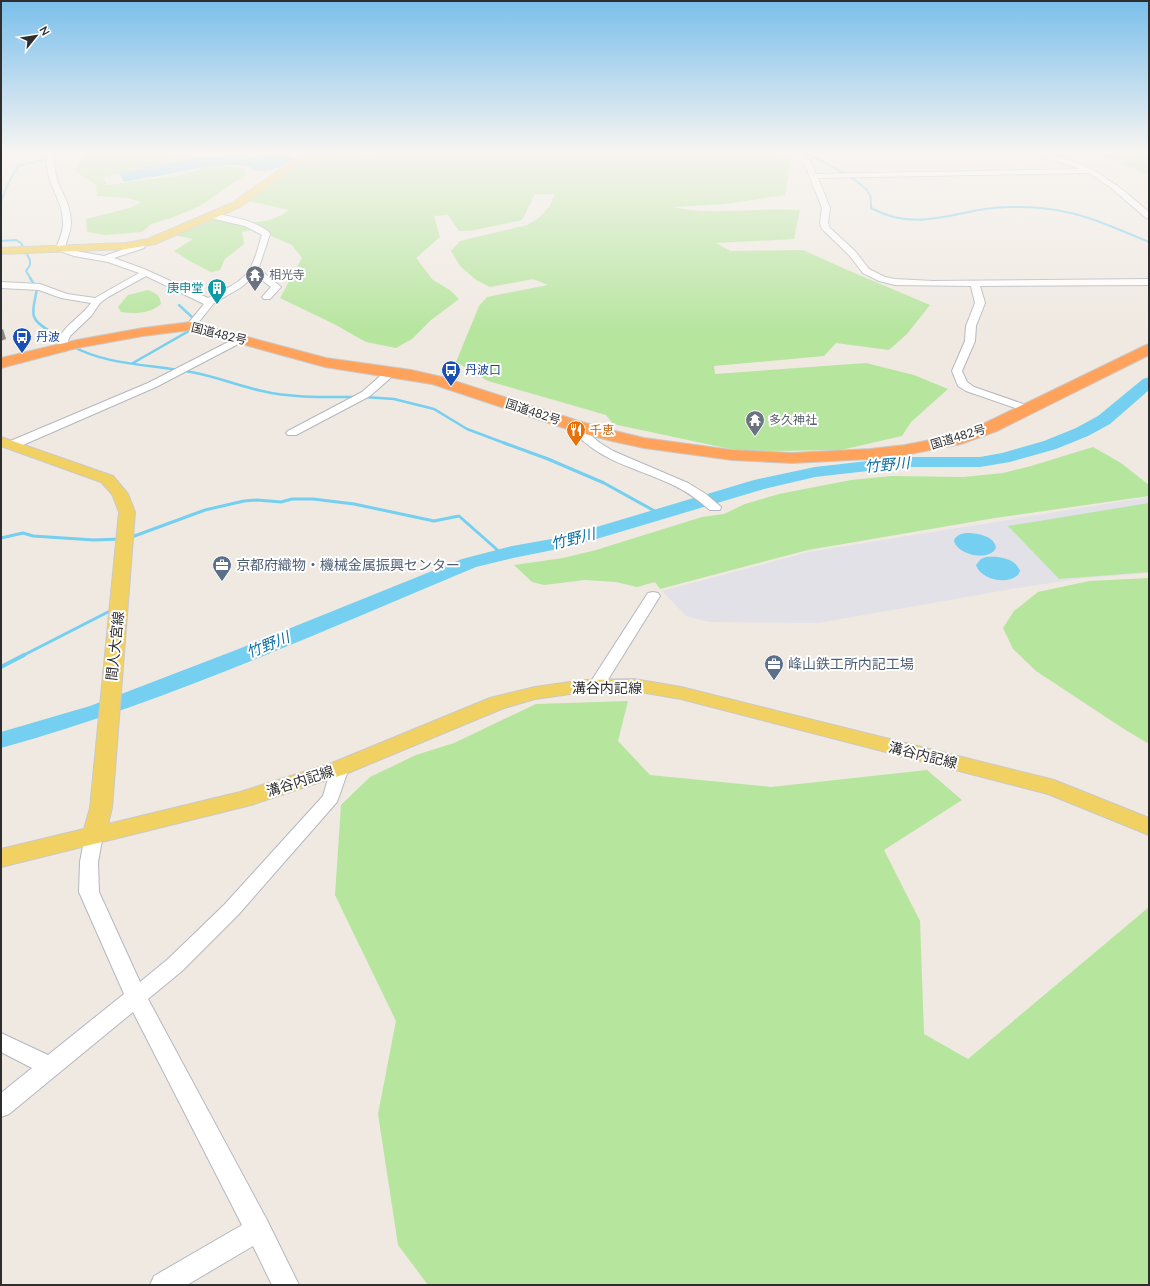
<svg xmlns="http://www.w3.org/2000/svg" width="1150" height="1286" font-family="Lato,'Noto Sans JP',sans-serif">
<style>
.industrial{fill:#e3e1e8}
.green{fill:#b6e59e}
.water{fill:#75cff0}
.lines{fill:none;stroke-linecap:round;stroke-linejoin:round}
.stream-far3{stroke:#75cff0;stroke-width:2}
.stream-far2{stroke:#75cff0;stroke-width:2.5}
.stream-far1{stroke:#75cff0;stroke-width:3}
.stream{stroke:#75cff0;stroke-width:4}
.river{fill:#75cff0;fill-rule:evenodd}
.minor-casing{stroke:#b4b7c1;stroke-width:2}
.major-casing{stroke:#c9c9c9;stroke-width:2}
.highway-casing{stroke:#c9c9c9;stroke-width:2}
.minor{fill:#fff;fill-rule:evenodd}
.major{fill:#f2d163;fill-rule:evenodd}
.highway{fill:#ffa35c;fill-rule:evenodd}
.shaded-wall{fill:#8e8b86}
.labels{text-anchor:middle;stroke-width:4;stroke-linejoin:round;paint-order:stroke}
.far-worship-label{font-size:12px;fill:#5b616d;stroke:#fff;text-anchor:start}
.far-culture-label{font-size:12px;fill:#0d838f;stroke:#fff;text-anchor:end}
.far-street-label{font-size:12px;fill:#2e2e2e;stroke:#fff}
.far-transit-label{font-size:12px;fill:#164399;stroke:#fff;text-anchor:start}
.far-food-label{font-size:12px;fill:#c56008;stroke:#fff;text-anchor:start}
.service-label{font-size:14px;fill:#4e5e75;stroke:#fff;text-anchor:start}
.street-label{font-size:14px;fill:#2e2e2e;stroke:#fff}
.water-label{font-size:15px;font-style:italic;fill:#0d6fa3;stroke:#fff}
</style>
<rect width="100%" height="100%" fill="#efe9e1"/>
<path class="industrial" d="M1149 497V573L1085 578 1030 586 818 623 709 622 686 616 662 591 809 552Z"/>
<g class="green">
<path d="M87 152H167L164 154 182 160 103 177 107 185 175 176 207 167 229 166 244 168 246 174 200 206 171 218 151 224 142 232 105 235 87 232 86 219 130 208 141 202 128 198 97 196 96 185 74 170Z"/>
<path d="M209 152H290C263 157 236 158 209 152Z"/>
<path d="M340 152H350L369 158 392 154 389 152H722C741 153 778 150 791 163L785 195 725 204 673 207C683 210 693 210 703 211 736 212 768 208 800 210L794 239 716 243 731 251 803 250 845 269 930 305 907 334 889 350 836 343 824 356 714 366 715 374 866 363 914 375 948 389 911 422 902 436 841 450 769 451 735 450 613 424 606 415 488 381 456 362 479 306 487 297 548 285 533 279 490 287 476 280 460 266 451 251 460 241 527 225 539 218 549 207 555 194H535L522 220 470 231H459L448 215 434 216 440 237 416 258 433 280 450 290 459 299 431 320 412 339 396 348 366 342 334 324 280 298 302 258 292 245 271 236 264 230 248 222C263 223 277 219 289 210L248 201C263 188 279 174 295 165 306 158 328 153 340 152Z"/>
<path d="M1093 152H1149V175Z"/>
<path d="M211 218 225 219 254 229 242 232 244 244 225 259 220 270 211 272 193 263 174 251 193 239 174 235Z"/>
<path d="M148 290C156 293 160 295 161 304 149 314 135 314 121 312L118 307 128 295Z"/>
<path d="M1093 447 1121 463 1149 485V496L995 518 808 550 660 589 655 582 637 587 616 582 585 580 544 585 532 582 514 565 563 558 596 550 702 517 724 514 745 504 779 494 851 480 892 476 963 477 1003 473 1031 466Z"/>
<path d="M1149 503V572L1059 579 1008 526Z"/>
<path d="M1149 578V744L1124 729 1036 671 1013 649 1003 628 1014 611 1038 592 1089 581Z"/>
<path d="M628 701 618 741 650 775 771 787 927 770 962 800 884 850 920 921 924 1034 968 1059 1149 907V1285H428L398 1245 378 1114 396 1021 335 895 341 805 370 777 416 755 454 743 536 704Z"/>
</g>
<g class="water">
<path d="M281 153 296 159C280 168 271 172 252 170L250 167C214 160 181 174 145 178 138 179 131 181 124 182L119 173 199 157 226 156 256 157Z"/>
<path d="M970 533C980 534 994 536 996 548 989 562 956 555 954 540 957 534 963 533 970 533Z"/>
<path d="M986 557C999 556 1015 558 1020 571L1018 575C1007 585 981 580 976 565L981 559Z"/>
</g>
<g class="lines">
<g class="stream-far3">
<path d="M808 152 809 155C822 161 865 182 870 195 871 199 871 204 871 208 922 236 963 205 1014 207 1031 207 1049 208 1066 212 1095 218 1122 231 1149 242"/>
<path d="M1 202 7 186 18 166 46 159 47 152"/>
<path d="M1 241 16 240 21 243 30 260V265L26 271 31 279"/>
</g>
<g class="stream-far2">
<path d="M30 278 37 289C30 322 31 318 58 337"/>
<path d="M179 305 193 318 191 321"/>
<path d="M72 346C108 366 151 364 191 372 215 376 238 386 262 391 292 398 325 397 356 397"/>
<path d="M133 363 194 328"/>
<path d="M364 397 394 399 434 409 467 429 507 444"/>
</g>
<g class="stream-far1">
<path d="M504 443 548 459 604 483 660 514"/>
<path d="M1 538 23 533 33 536 94 540 121 539"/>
<path d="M129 538 205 510 244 501 257 500 281 502 292 499H313L354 504 434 521 459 516 502 554"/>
<path d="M22 656 108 612"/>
</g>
<path class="stream" d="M1 667 24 655"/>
<path class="river" d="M1149 377V390L1110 424 1088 436 1056 449 1010 462 980 467H903L815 477 764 489 573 546 513 558 476 567C320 632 164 703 1 748V732L90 706 236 650 462 559 512 546 563 537 754 480 815 467 903 457H980L1002 453 1044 441 1076 428 1098 416 1143 379Z"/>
<defs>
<g id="minor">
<path d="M48 152H55C50 184 71 196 71 223 71 231 67 239 65 247L76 251 104 256 136 245 137 243H143L145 246 144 248 114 258 144 269 208 298C220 291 238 285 247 273 255 263 258 247 262 235L245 226 210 218 209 216 213 214C232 216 253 220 269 232L270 234 257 273H264L281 287 270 299H264L262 297 271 287 259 278H252L240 288 214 303 194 328 191 329 186 326 204 304 146 276 108 297 100 303 91 316 70 336 68 341 70 347 69 349H61L58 341C63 326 81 317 91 303L61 298 39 290 1 288V282L40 284 67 294 95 298 139 273 108 262 74 256 57 250 56 248C59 241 63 232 63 224 64 197 42 183 48 152Z"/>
<path d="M792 152H799L811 162 816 174 1080 169 1035 153 1034 152C1044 152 1053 155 1064 158 1100 170 1120 187 1149 212V218H1146L1110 187 1089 173 818 178 830 208 828 223 830 228 855 251 869 269 885 277 895 279 933 281 1149 279V285L980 286 985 303 976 326 975 341 962 371 967 382 974 387 1032 407 1034 409 1032 411H1024L966 391 958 386 952 371 965 341 966 326 975 303 971 286 895 285 879 281 863 273 849 255 822 229 820 223 822 208 805 165Z"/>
<path d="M240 336 244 337 245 339 244 341 156 387 16 448H8L6 445 8 442 148 383Z"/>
<path d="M391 369 395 370 396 372 395 374 370 396 296 435H288L286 433 288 431 362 392 387 370Z"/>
<path d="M576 423 580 424 589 434 600 443 613 451 688 483 706 494 721 507 720 510H710C699 501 688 492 675 486 639 468 594 461 570 426L572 424Z"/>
<path d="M653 592 658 593 660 596 604 686 602 689 596 691 590 689 588 686 646 596 648 593Z"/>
<path d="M340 762 346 764 349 768 337 802 238 915 182 971 148 999 267 1220 299 1285H272L253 1246 187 1285H150L154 1276 242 1225 133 1012 9 1114 1 1117V1093L32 1068 1 1052V1033L48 1055 124 994 79 892 80 862 85 835 88 830 94 828 100 830 103 835 98 862 99 892 140 982 168 959 224 905 323 796 331 768 334 764Z"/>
</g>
<g id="major">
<path d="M321 152H336L335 154 317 158 296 166 240 207 155 244 126 249 1 254V248L126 243 148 239 232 203 290 162Z"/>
<path d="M1 437 113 476 128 494 135 512 112 808 108 824 240 792 332 763 490 698 535 687 584 680 634 679 681 687 1054 780 1149 818V835L1048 794 681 699 634 691 584 692 535 699 504 708 348 773 251 805 1 867V849L84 829 90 808 119 512 112 494 101 482 1 446Z"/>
</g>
<path id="highway" d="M191 322 326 358 411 370 442 377 582 422 615 431 644 438 732 450 792 453 870 449 905 445 951 436 985 423 1144 346 1149 344V355L997 431 961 444 905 455 870 459 792 463 732 460 644 448 612 441 570 430 432 384 325 367 191 330 143 336 77 348 1 368V358L77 340 143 328Z"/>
</defs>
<use href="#minor" class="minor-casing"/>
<use href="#major" class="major-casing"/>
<use href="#highway" class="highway-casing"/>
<use href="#minor" class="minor"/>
<use href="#major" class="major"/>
<use href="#highway" class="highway"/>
</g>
<path class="shaded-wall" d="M3 329 6 339 1 341V330Z"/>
<linearGradient id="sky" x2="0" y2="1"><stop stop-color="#7abfeb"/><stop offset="0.46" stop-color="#f8f5f2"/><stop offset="1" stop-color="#f8f5f2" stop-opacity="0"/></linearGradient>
<rect width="1150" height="332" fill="url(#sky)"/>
<defs>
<symbol id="temple-pin" viewBox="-11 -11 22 30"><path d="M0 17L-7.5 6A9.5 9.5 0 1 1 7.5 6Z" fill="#6b7280" stroke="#fff"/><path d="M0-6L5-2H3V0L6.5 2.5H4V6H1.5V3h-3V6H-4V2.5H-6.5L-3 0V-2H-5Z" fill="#fff"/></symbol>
<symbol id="building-pin" viewBox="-11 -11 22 30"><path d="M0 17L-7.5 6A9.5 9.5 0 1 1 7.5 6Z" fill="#0f9aa8" stroke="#fff"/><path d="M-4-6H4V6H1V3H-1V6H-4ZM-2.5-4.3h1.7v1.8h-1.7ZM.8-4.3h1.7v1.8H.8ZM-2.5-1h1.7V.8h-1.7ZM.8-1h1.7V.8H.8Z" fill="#fff"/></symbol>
<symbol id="bus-pin" viewBox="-11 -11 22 30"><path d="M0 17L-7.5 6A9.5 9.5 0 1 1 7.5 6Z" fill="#1a4fb4" stroke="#fff"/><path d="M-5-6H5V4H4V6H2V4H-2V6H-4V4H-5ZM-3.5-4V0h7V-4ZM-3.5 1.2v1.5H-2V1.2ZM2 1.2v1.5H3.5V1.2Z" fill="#fff"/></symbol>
<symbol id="restaurant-pin" viewBox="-11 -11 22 30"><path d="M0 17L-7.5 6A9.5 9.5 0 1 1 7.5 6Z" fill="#e8710a" stroke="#fff"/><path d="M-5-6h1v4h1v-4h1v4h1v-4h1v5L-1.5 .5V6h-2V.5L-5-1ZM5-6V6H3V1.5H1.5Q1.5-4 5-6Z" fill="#fff"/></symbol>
<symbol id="office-pin" viewBox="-11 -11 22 30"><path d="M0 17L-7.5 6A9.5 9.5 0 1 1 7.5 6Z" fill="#5c6f8a" stroke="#fff"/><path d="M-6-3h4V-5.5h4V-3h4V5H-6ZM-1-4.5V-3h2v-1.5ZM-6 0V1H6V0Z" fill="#fff"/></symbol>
</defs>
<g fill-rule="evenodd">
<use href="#temple-pin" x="244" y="264" width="22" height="30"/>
<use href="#building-pin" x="206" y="277" width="22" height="30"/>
<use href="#bus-pin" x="11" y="326" width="22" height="30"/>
<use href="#bus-pin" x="440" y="359" width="22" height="30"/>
<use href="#temple-pin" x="744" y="409" width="22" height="30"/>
<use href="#restaurant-pin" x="565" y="419" width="22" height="30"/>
<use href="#office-pin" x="211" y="554" width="22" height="30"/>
<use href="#office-pin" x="763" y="653" width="22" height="30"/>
</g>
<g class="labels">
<g class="far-worship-label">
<text x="269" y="279">相光寺</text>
<text x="769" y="424">多久神社</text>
</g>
<g class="far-culture-label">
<text x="203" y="292">庚申堂</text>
</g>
<g class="far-street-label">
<text transform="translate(219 334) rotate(14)" y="4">国道482号</text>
<text transform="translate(533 412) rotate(18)" y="4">国道482号</text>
<text transform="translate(958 437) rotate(-17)" y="4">国道482号</text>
</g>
<g class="far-transit-label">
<text x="36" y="341">丹波</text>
<text x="465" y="374">丹波口</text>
</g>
<g class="far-food-label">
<text x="590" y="434">千恵</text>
</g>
<g class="service-label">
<text x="236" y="570">京都府織物・機械金属振興センター</text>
<text x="788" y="669">峰山鉄工所内記工場</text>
</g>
<g class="street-label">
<text transform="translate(115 646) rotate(-84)" y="5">間人大宮線</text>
<text x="607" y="693">溝谷内記線</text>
<text transform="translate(923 755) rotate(14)" y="5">溝谷内記線</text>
<text transform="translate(300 781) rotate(-18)" y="5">溝谷内記線</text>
</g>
<g class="water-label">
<text transform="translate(887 465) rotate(-5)" y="5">竹野川</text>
<text transform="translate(573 539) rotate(-14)" y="5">竹野川</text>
<text transform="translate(268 645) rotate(-22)" y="5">竹野川</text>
</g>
</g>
<rect width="1150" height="1286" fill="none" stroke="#2e2e2e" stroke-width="4"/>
<g transform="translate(36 36) rotate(60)" stroke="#ffffff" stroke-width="3" paint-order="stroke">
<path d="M0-3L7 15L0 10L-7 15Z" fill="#2e2e2e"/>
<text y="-6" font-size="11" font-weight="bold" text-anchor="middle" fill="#2e2e2e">N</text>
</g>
</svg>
